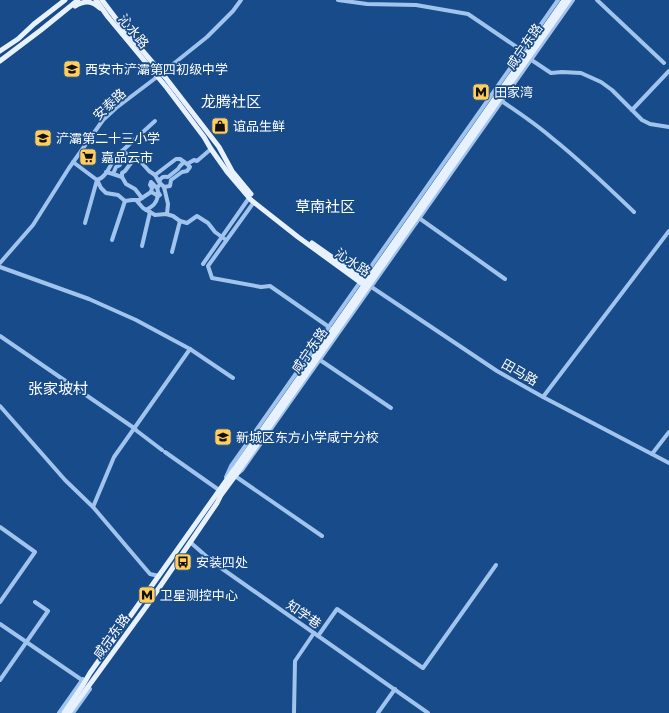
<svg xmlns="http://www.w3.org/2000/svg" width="669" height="713" font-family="Barlow,'Noto Sans SC',sans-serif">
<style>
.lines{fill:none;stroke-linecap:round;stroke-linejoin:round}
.minor{stroke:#a0c4ed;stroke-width:4}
.major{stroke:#e7f1ff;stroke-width:5}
.labels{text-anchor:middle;stroke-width:3.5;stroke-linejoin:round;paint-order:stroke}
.street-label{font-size:13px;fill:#fff;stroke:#184b89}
.poi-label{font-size:13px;fill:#fff;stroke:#184b89;text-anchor:start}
.quarter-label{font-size:15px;fill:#fff;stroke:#184b89}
</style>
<rect width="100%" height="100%" fill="#184b89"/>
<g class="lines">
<g class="minor">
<path d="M338 0 367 4 416 5 468 14 524 52"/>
<path d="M597 0 664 63"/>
<path d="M530 59 551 73 562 72 581 73 601 82 612 90 642 120 650 124 669 127"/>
<path d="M500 100C518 112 536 124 552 138 581 161 608 187 634 212"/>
<path d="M632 110 669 71"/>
<path d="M122 151 155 121"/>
<path d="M73 162 97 180C106 178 110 165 115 158 117 156 120 153 122 151L141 162 149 171 155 175 176 159H180L187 164 194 160 197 161 211 149"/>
<path d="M106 172 113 174 116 167 120 165 121 159 124 156 130 160 131 163 125 171 122 173V177L113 174"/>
<path d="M155 175 159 182C161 177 163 176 168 177L178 169 180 166 184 162"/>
<path d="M122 177 126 184 135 189 142 198"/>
<path d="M160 183 164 187 170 186 171 180 182 172 187 171 190 167 187 164"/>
<path d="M164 187 168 204 167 214"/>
<path d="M151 192 155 194 158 196 160 195 158 192 157 187"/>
<path d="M136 200 143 208 155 215 166 214 173 216 180 221 187 223 197 216 208 223 215 232 226 240"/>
<path d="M254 202 208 266 212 278 261 287 270 286 329 327"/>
<path d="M146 210C153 206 156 204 158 196"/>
<path d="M419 218 505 279"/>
<path d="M85 223 97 180 101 188 106 193 118 195 125 201 132 200H139L151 192 152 188 150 185 151 182 156 187H158L160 184"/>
<path d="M112 240 125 201"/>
<path d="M142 246 150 212"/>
<path d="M172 252 180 221"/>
<path d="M0 263 33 225 69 168 103 120 116 108 157 77 207 37 233 11 241 0"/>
<path d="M203 264 249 198"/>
<path d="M0 267 89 299 136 320 190 349 233 378"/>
<path d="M370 286 497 371 543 397 669 463"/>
<path d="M0 336 134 428 137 431 162 450"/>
<path d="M320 360 391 408"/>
<path d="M543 397 669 231"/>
<path d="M0 406 65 480 93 507 144 567 150 574 159 576"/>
<path d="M165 452 219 490"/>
<path d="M652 454 669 432"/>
<path d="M226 477 231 466 558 0"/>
<path d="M93 507 114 457 190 349"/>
<path d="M0 527 35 552 0 602"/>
<path d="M322 536 235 476 242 470 573 0"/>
<path d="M190 542 214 563 428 713"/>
<path d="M0 624 82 680"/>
<path d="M318 636 337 609 423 668 496 565"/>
<path d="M0 680 48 611 35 602"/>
<path d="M59 713 83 679"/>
<path d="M73 713 90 689"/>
<path d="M294 713 295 661 314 633"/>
<path d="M378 713 395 689"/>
</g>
<g class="major">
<path d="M96 0 108 17 167 88 204 137 211 149 228 173 251 200 298 237 364 285H368"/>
<path d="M102 0 123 28 165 77 219 147 232 171 251 194"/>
<path d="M75 6C85 0 92 1 100 8"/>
<path d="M0 51 18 39 34 24 65 0"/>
<path d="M0 61 41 30 78 0"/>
<path d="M312 243 363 279 368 284"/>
<path d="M64 713 83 685 90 673 286 396 564 0"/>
<path d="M69 713 146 607 217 503 221 495 235 476 569 0"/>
</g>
</g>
<defs>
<symbol id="school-square" viewBox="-11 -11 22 22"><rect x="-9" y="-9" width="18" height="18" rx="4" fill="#ffce5d" stroke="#184b89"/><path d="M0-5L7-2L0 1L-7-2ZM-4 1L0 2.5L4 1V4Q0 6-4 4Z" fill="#111"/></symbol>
<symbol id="metro-square" viewBox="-11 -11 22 22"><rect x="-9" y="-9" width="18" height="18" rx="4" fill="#ffce5d" stroke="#184b89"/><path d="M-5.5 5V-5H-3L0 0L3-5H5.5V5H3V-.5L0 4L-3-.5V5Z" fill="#111"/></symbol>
<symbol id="shop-square" viewBox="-11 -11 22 22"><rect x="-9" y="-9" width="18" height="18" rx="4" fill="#ffce5d" stroke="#184b89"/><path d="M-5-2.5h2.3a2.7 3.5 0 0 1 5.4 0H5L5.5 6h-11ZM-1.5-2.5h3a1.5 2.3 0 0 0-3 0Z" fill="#111"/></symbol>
<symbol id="supermarket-square" viewBox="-11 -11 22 22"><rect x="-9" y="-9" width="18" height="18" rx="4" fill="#ffce5d" stroke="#184b89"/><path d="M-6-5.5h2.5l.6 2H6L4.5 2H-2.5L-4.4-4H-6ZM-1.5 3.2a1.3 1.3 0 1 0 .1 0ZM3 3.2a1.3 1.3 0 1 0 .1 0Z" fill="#111"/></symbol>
<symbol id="bus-square" viewBox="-11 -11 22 22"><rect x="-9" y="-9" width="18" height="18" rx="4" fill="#ffce5d" stroke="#184b89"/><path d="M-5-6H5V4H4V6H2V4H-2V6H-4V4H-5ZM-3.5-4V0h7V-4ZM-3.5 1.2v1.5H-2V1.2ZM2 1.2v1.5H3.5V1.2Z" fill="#111"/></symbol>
</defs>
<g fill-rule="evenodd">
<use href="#school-square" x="62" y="59" width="20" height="20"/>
<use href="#metro-square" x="471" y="82" width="20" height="20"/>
<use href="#shop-square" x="210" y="116" width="20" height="20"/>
<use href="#school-square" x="33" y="128" width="20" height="20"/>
<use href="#supermarket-square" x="78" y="147" width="20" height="20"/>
<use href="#school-square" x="213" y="427" width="20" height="20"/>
<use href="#bus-square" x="173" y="552" width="20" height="20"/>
<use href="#metro-square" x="137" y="585" width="20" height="20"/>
</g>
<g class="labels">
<g class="street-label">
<text transform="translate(134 31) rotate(51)" y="5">沁水路</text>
<text transform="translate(524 46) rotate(-55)" y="5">咸宁东路</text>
<text transform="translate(109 104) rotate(-43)" y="5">安泰路</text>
<text transform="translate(353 262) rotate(33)" y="5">沁水路</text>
<text transform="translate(309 350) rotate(-55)" y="5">咸宁东路</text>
<text transform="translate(520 372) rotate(30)" y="5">田马路</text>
<text transform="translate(304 614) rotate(35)" y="5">知学巷</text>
<text transform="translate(111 636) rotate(-54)" y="5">咸宁东路</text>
</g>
<g class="poi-label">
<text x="85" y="74">西安市浐灞第四初级中学</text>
<text x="494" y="97">田家湾</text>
<text x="233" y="131">谊品生鲜</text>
<text x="56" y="143">浐灞第二十三小学</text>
<text x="101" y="162">嘉品云市</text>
<text x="236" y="442">新城区东方小学咸宁分校</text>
<text x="196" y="567">安装四处</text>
<text x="160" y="600">卫星测控中心</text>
</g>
<g class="quarter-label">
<text x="231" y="107">龙腾社区</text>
<text x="325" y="212">草南社区</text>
<text x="58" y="394">张家坡村</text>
</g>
</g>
</svg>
